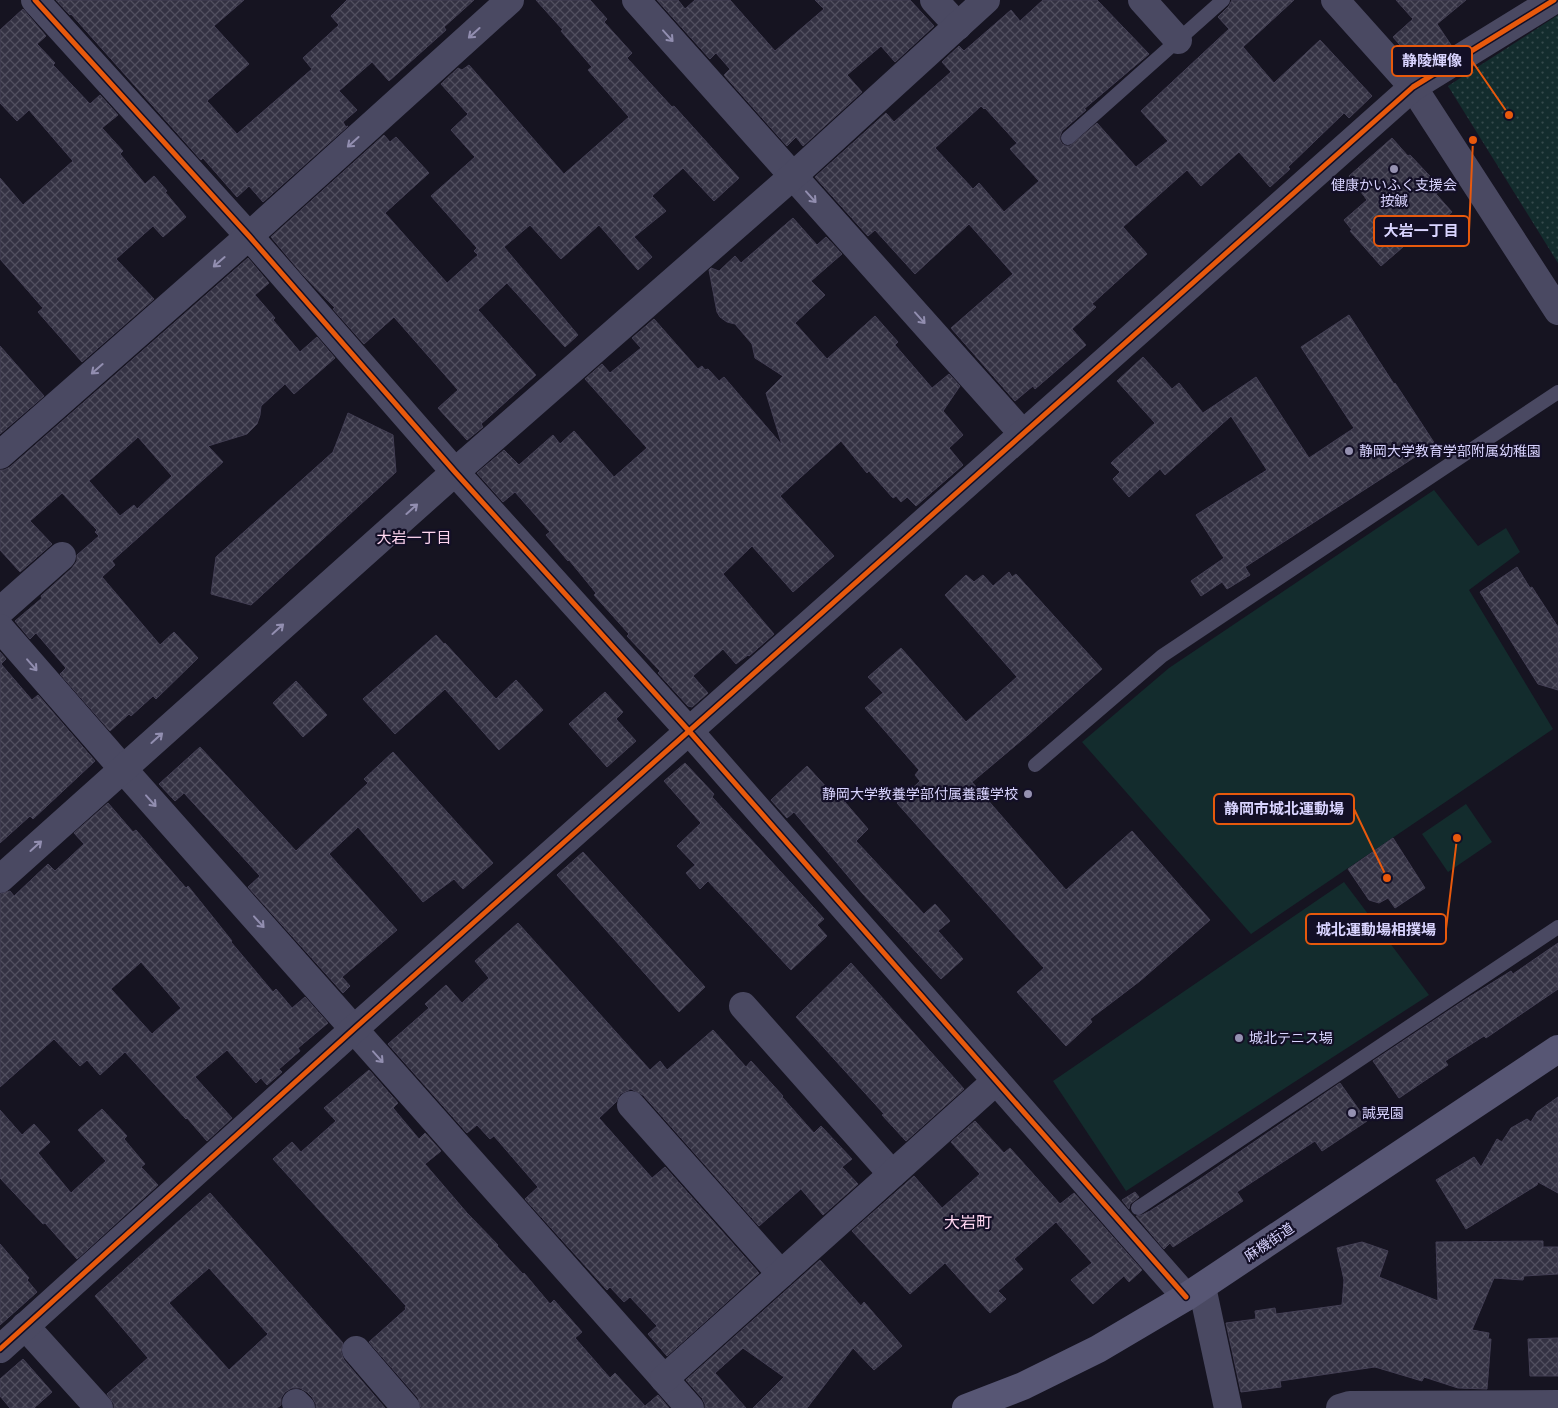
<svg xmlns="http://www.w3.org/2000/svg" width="1558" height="1408" font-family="'Varela Round','Noto Sans JP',sans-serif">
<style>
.grass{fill:url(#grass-dots)}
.garden{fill:#132c2d}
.building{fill:url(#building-cross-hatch);stroke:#433f54;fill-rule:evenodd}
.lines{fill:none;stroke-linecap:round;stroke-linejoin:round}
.lane{stroke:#4a4962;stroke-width:14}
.street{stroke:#4a4962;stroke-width:28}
.secondary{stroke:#575674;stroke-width:28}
.cycleway-casing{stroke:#130f26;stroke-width:8}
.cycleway{stroke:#e8590c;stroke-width:5}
.oneway{stroke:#928eb0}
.poi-dot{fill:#9591b1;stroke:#130f26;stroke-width:2}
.labels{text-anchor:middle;stroke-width:4.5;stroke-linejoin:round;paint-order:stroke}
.poi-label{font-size:14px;fill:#d9d4ff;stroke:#130f26;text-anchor:start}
.street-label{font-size:14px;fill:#d9d4ff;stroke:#130f26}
.neighbourhood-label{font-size:15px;fill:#ffd6f0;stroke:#130f26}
.quarter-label{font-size:16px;fill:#ffd6f0;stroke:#130f26}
.leader{fill:none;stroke:#e8590c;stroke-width:2}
.callout-dot{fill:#e8590c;stroke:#130f26;stroke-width:2}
.callout{fill:#130f26;stroke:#e8590c;stroke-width:2}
.callout-label{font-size:15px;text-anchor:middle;font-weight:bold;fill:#d9d4ff}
</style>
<defs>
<pattern id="grass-dots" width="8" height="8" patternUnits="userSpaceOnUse" patternTransform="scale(1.25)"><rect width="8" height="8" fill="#132c2d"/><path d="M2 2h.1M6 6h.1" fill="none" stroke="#354a4c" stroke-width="1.8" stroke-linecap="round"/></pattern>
<pattern id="building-cross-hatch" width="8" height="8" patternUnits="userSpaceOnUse" patternTransform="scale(1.25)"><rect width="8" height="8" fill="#343243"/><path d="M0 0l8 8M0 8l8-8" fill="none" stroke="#514f5f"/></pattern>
</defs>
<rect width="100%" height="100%" fill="#161421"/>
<path class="grass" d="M1558 15V263L1448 86Z"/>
<g class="garden">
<path d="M1434 490 1478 546 1506 528 1520 552 1469 590 1553 729 1251 934 1082 742 1169 668Z"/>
<path d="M1466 804 1492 842 1448 872 1422 834Z"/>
<path d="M1344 882 1429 995 1126 1191 1053 1081Z"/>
</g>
<g class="building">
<path d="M56 0H244L214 26 249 64 207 101 237 134 312 69 303 58 339 25 331 16 347 0H474L444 27 446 30 389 81 372 62 339 91 357 110 343 122 346 127 348 126 263 202 249 186 237 197 203 158 201 160 71 14 70 15Z"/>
<path d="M536 0H590L607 19 604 22 632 53 627 58 672 107 674 106 739 178 714 201 683 168 652 196 666 211 634 237 652 257 638 270 599 225 561 259 530 225 504 247 578 335 565 347 507 283 478 310 536 375 481 424 483 427 467 440 438 408 458 390 394 317 364 344 333 309 335 308 303 275 271 237 384 135 390 142 396 137 429 173 385 213 447 283 478 255 474 251 477 248 431 196 475 157 451 130 468 114 441 84 458 68 462 70 469 65 564 174 629 117 588 70 592 67 561 31 563 30Z"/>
<path d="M657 0H678L685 9 695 0H730L775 51 824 9 815 0H910L934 26 895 62 881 46 847 75 862 92 803 146 796 137 787 146 724 75 730 69 716 53 710 59Z"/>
<path d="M1043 0H1097L1149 54 1084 109 1086 110 1062 131 1060 136V140L1062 144 1066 146H1070L1097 123 1136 167 1168 141 1141 111 1229 29 1218 17 1229 6 1232 0H1294L1243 47 1274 83 1320 40 1372 96 1349 118 1344 113 1288 167 1290 169 1270 187 1239 152 1201 186 1187 170 1123 227 1147 254 1092 304 1096 307 1072 329 1086 345 1035 389 1033 386 1015 401 951 328 1013 274 969 224 915 274 875 230 868 236 815 177 886 113 894 122 951 72 942 62 959 46 964 51 1011 10 1020 21ZM981 106 984 109 985 108 1017 143 1010 149 1039 181 1004 212 979 183 973 189 935 148Z"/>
<path d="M1396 0H1466L1437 24 1451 45 1418 66 1393 37 1413 19Z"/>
<path d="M23 9 46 36 37 44 55 63 53 65 90 104 100 95 118 115 102 128 123 151 120 154 145 184 154 176 167 191 165 192 186 217 163 237 153 226 116 259 154 299 82 362 38 312 43 308 0 259V178L23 205 73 161 29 110 17 121 0 103V30Z"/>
<path d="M1392 138 1408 156 1410 155 1442 189 1436 194 1452 212 1422 238 1418 234 1381 266 1350 231 1352 230 1344 220 1367 200 1349 176Z"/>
<path d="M793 218 817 245 826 237 842 254 811 281 825 295 795 323 827 359 875 316 898 342 895 345 932 388 949 374 960 386 943 411 963 435 949 448 963 465 916 506 907 497 901 502 896 496 893 498 869 471 867 473 841 441 780 496 834 556 793 592 752 546 723 574 774 634 749 656 748 655 736 664 723 649 693 676 708 693 692 707 688 706 658 673 660 671 627 636 629 634 594 595 596 593 569 560 568 561 546 535 550 532 515 492 503 502 477 473 504 450 519 465 553 435 560 444 574 431 614 477 647 448 585 379 602 364 610 373 641 348 632 338 654 319 698 369 702 366 705 370 708 369 719 381 724 377 782 445 766 393 783 376 755 358 752 344 735 324 727 322 720 317 717 312 709 270 711 268 719 271 735 256 741 263Z"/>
<path d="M248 258 269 283 255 295 275 318 273 320 300 352 317 337 335 358 294 394 285 384 261 406 260 415 257 424 247 434 208 446 223 462 112 561 115 565 102 577 160 645 174 632 198 658 156 699 153 696 131 716 129 714 110 731 60 674 66 668 36 633 30 639 15 621 42 598 41 596 72 568 77 561V555L99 536 95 532 97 530 62 493 30 521 52 544 20 572 0 550V470H4L10 467ZM138 437 172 476 137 509 134 505 120 516 89 481Z"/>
<path d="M1349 315 1394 384 1395 383 1435 444 1245 567 1250 575 1227 589 1222 582 1201 596 1191 581 1224 558 1196 515 1267 470 1231 416 1165 475 1160 469 1129 497 1113 479 1120 472 1111 463 1155 423 1117 381 1143 357 1172 389 1179 383 1203 413 1256 377 1309 458 1354 428 1301 347Z"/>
<path d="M0 346 44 396 0 434Z"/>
<path d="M348 413 393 435 396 472 251 605 211 594 216 557 333 452Z"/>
<path d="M1517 567 1530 588 1532 587 1558 627V690L1538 684 1480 592Z"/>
<path d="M1009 572 1012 577 1016 574 1102 669 1028 735 972 782 1066 890 1132 831 1210 920 1140 981 1090 1019 1092 1022 1066 1046 1017 992 1044 968 897 803 920 781 915 775 919 770 865 708 883 693 868 677 901 648 966 722 1017 677 945 595 966 575 974 582 983 575 993 586Z"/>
<path d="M436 635 444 644 445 643 496 699 516 680 543 710 499 750 445 689 395 734 363 699Z"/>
<path d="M0 652 6 659 1 664 32 700 38 695 95 761 33 819 30 816 0 843Z"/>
<path d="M296 681 327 715 303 737 273 703Z"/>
<path d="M605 692 623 712 616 719 636 741 607 767 569 724Z"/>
<path d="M200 747 296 851 368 783 364 779 393 752 493 863 463 889 454 879 423 902 358 827 329 854 397 930 342 977 350 986 343 993 248 887 260 876 184 793 175 801 159 784Z"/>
<path d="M685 763 714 794 712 797 824 919 817 925 827 936 791 970 708 881 700 889 686 873 695 865 677 846 701 823 664 781Z"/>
<path d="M807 766 829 790 832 787 868 829 856 841 924 914 935 904 950 921 938 931 963 959 941 979 863 894 794 812 787 818 771 800Z"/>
<path d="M108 803 133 832 136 830 186 888 188 886 232 941 231 942 273 992 276 989 292 1008 305 997 328 1023 298 1048 300 1051 279 1069 282 1072 267 1085 261 1078 256 1083 227 1050 195 1077 232 1118 207 1141 187 1118 186 1119 125 1052 100 1075 87 1060 80 1066 54 1039 0 1087V894L10 891 14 896 48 864 55 871 84 844 74 833ZM141 962 181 1008 152 1034 111 989Z"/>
<path d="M1393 838 1425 888 1395 908 1388 898 1379 903 1369 900 1348 869Z"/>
<path d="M583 852 705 987 679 1012 557 875Z"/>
<path d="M518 923 650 1070 660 1061 667 1070 713 1030 746 1067 751 1061 783 1096 782 1097 814 1133 821 1126 852 1159 842 1167 858 1184 823 1215 801 1189 759 1226 643 1095 631 1089 620 1094 616 1102 599 1118 652 1178 665 1167 759 1273 667 1356 648 1334 657 1326 630 1297 624 1302 610 1287 607 1290 525 1199 538 1187 494 1136 490 1139 477 1125 467 1133 388 1044 429 1008 425 1004 446 985 462 1003 489 978 475 961Z"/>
<path d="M1558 943V989L1486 1038 1484 1036 1445 1061 1448 1065 1399 1098 1373 1061 1466 999 1511 971 1513 974Z"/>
<path d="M851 963 964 1089 906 1141 882 1115 884 1114 796 1017Z"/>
<path d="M369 1070 398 1103 393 1108 419 1139 425 1133 441 1151 425 1164 467 1213 498 1245 497 1246 523 1274 524 1273 550 1304 554 1300 582 1332 575 1338 610 1378 615 1373 645 1406 658 1395 669 1408H421L418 1398 369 1342 406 1309 405 1308 406 1306 273 1159 292 1142 301 1152 336 1121 324 1108Z"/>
<path d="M1340 1083 1367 1121 1322 1151 1315 1141 1237 1192 1243 1201 1173 1247 1170 1243 1164 1249 1136 1216 1142 1215 1150 1211 1200 1179Z"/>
<path d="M1558 1097V1193L1538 1182 1537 1185 1466 1229 1436 1180 1474 1157 1481 1167 1497 1139 1502 1142 1511 1128 1527 1119 1531 1122 1537 1112Z"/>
<path d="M102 1109 127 1136 124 1139 145 1164 141 1167 158 1185 77 1259 45 1223 43 1224 0 1178V1110L22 1135 34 1124 50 1142 38 1153 71 1193 106 1161 78 1130Z"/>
<path d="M975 1121 1004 1153 1010 1148 1060 1204 1074 1193 1142 1270 1129 1282 1124 1276 1093 1304 1071 1280 1092 1263 1056 1222 1014 1259 1023 1269 998 1291 1006 1299 990 1313 945 1263 910 1294 852 1231 914 1176 942 1208 980 1174 951 1142Z"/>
<path d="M1135 1192 1139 1197 1130 1204 1129 1209 1122 1200Z"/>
<path d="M210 1193 343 1343 341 1352 344 1360 385 1408H316V1404L312 1397 307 1392 300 1388H292L285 1392 281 1398V1405L277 1408H114V1404L107 1394 148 1358 95 1296ZM209 1268 268 1334 229 1370 169 1303Z"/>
<path d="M1543 1241V1247H1558V1274L1524 1276 1523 1280 1494 1278 1472 1330 1489 1333 1488 1339H1491L1487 1389 1458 1388 1424 1377 1422 1381 1375 1367 1280 1381 1281 1387 1241 1392 1226 1323 1256 1319 1255 1311 1275 1308 1276 1314 1342 1305 1344 1280 1337 1248 1362 1242 1388 1251 1379 1277 1438 1301 1436 1242Z"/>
<path d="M0 1244 29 1278 27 1280 37 1292 0 1325Z"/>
<path d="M820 1260 861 1306 864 1302 902 1346 874 1370 853 1348 807 1408H753L784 1377 743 1348 715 1373 746 1408H705V1404L702 1398 686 1380Z"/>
<path d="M1558 1338V1376H1530L1528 1339Z"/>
<path d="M23 1359 52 1392 34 1408H10L0 1396V1379Z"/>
</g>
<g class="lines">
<g class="lane">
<path d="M1068 138 1223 0"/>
<path d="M1035 765 1162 656 1558 392"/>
<path d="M1138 1208 1558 927"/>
</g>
<g class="street">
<path d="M35 0 249 236 455 472 689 731 1186 1297"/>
<path d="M636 0 1023 434"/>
<path d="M934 0 958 26"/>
<path d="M1142 0 1178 40"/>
<path d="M1335 0 1413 87 1558 311"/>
<path d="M0 455 249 236 510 0"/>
<path d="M0 611 62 556"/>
<path d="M0 628 123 769 690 1408"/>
<path d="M0 879 455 472 793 176 986 0"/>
<path d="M743 1006 892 1174"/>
<path d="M631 1105 781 1274"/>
<path d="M1202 1287 1228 1408"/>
<path d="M25 1326 99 1408"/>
<path d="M0 1349 354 1029 1413 87 1554 0"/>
<path d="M356 1350 406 1408"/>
<path d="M664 1379 996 1081"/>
<path d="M296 1403 301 1408"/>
<path d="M1340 1408 1350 1405 1558 1404"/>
</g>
<path class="secondary" d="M966 1408 1023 1386 1098 1349 1186 1297 1558 1049"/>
<defs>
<g id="cycleway">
<path d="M35 0 249 236 455 472 689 731 1186 1297"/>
<path d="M0 1349 354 1029 1413 87 1554 0"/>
</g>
</defs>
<use href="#cycleway" class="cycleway-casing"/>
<use href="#cycleway" class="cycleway"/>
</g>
<defs><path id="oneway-shaft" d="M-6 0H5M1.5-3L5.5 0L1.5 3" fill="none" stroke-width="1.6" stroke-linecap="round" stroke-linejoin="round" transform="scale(1.25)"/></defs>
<g class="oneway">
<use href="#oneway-shaft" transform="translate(474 33) rotate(138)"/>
<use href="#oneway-shaft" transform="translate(668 36) rotate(48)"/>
<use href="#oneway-shaft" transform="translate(353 142) rotate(138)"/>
<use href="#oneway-shaft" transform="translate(811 197) rotate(48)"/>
<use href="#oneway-shaft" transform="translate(219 262) rotate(139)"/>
<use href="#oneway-shaft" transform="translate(920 318) rotate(48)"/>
<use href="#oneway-shaft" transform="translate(97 369) rotate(139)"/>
<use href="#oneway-shaft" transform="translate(412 509) rotate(-42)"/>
<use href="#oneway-shaft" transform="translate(278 629) rotate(-42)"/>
<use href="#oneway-shaft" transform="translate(32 665) rotate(49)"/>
<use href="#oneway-shaft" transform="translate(157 738) rotate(-42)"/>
<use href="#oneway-shaft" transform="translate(151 801) rotate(48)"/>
<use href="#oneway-shaft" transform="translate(36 846) rotate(-42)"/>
<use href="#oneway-shaft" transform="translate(259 922) rotate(48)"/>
<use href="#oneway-shaft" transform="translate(378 1057) rotate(48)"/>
</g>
<g class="poi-dot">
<circle cx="1394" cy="169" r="5"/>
<circle cx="1349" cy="451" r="5"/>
<circle cx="1028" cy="794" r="5"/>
<circle cx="1239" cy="1038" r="5"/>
<circle cx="1352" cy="1113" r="5"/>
</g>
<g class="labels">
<g class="poi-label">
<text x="1394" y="190" text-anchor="middle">健康かいふく支援会<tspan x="1394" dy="16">按鍼</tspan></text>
<text x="1359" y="456">静岡大学教育学部附属幼稚園</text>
<text x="1018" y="799" text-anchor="end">静岡大学教養学部付属養護学校</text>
<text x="1249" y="1043">城北テニス場</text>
<text x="1362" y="1118">誠晃園</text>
</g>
<g class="street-label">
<text transform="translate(1269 1242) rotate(-34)" y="5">麻機街道</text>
</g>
<g class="neighbourhood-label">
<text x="414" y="543">大岩一丁目</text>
</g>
<g class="quarter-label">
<text x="968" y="1228">大岩町</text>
</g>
</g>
<path class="leader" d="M1509 115L1472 61M1473 140L1469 231M1387 878L1354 809M1457 838L1446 929"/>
<g class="callout-dot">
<circle cx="1509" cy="115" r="5"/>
<circle cx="1473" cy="140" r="5"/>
<circle cx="1387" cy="878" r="5"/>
<circle cx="1457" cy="838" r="5"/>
</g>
<g class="callout">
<rect x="1392" y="46" width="80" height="30" rx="5"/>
<rect x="1374" y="216" width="95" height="30" rx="5"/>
<rect x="1214" y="794" width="140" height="30" rx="5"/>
<rect x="1306" y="914" width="140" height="30" rx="5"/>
</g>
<g class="callout-label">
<text x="1432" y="66">静陵輝像</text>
<text x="1421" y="236">大岩一丁目</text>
<text x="1284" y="814">静岡市城北運動場</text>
<text x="1376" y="935">城北運動場相撲場</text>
</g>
</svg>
